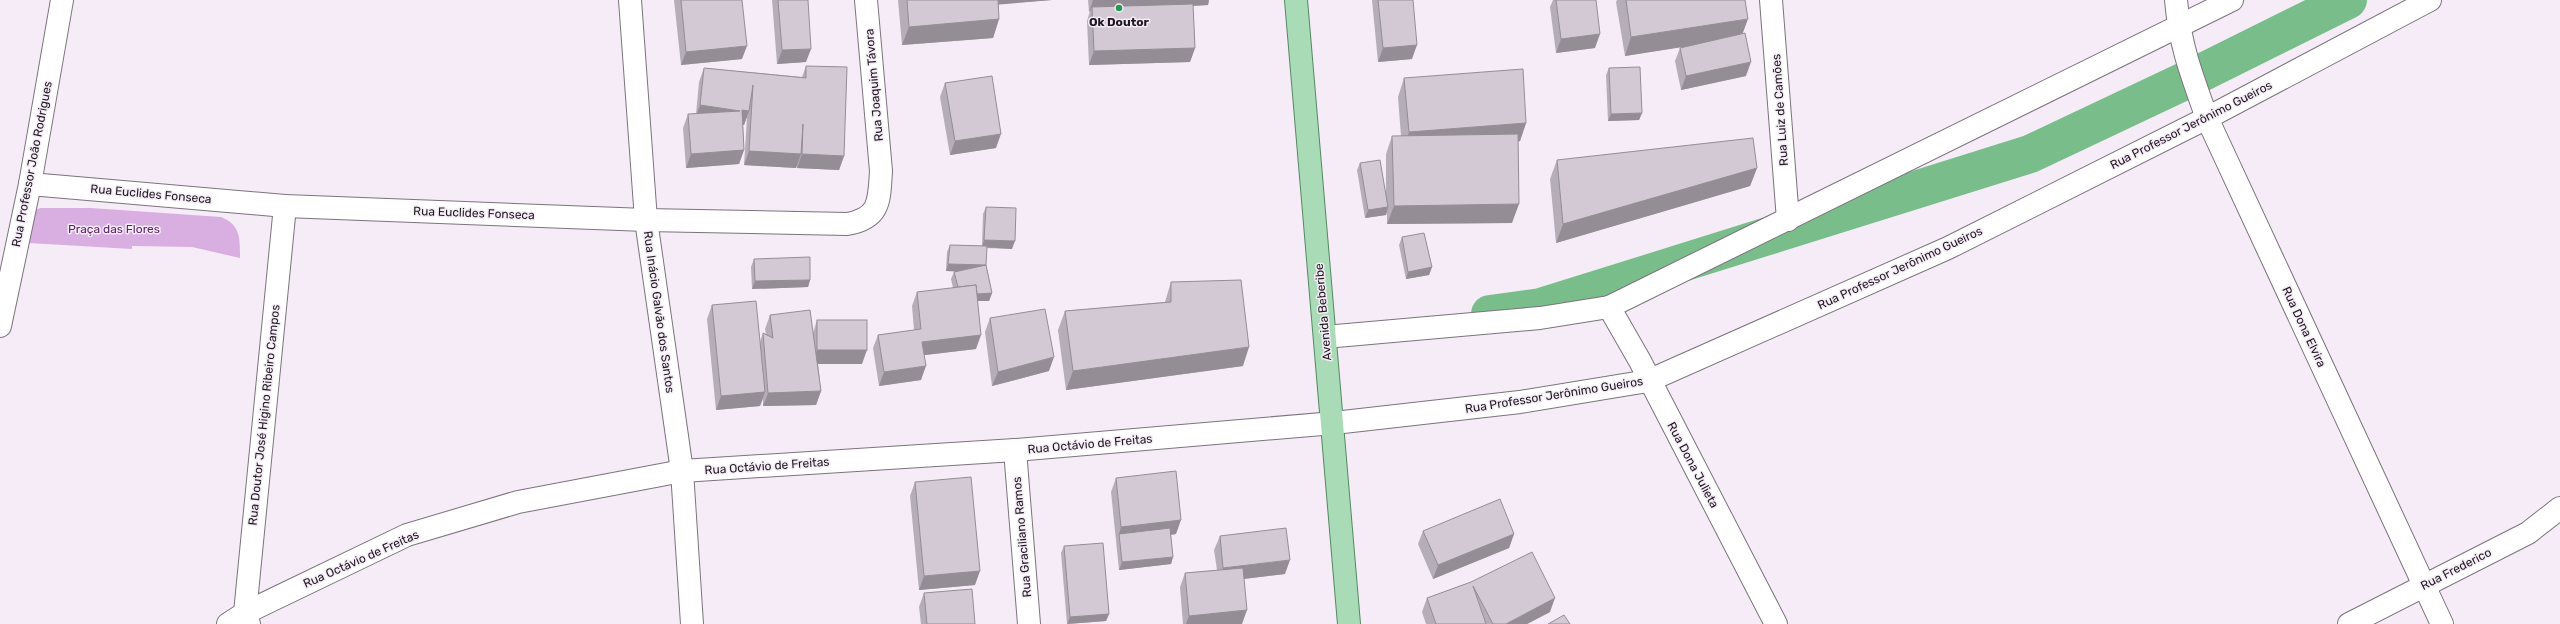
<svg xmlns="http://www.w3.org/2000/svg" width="2560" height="624" font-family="Rubik,sans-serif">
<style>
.green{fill:#d8afe0}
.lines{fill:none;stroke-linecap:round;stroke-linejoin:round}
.canal{stroke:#79be8a;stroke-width:38}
.minor-casing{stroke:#7c737d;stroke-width:24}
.tertiary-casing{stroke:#7c737d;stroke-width:24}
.primary-casing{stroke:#538862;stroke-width:24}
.minor{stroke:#fff;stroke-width:22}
.tertiary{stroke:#fff;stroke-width:22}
.primary{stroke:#a9dcb6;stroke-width:22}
.wall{fill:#b5adb7}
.shaded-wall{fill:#948d95}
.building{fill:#d3c9d5;stroke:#948d95}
.poi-dot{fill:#279751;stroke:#f6ecf8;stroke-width:1.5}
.labels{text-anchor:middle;stroke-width:3;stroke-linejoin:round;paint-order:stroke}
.poi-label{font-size:12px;font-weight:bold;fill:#1d191e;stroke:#f6ecf8}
.street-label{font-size:12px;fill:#1d191e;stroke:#f6ecf8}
.park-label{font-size:12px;fill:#5f226a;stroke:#f6ecf8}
</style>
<rect width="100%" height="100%" fill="#f6ecf8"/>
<path class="green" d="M40 208H91L221 217C241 225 240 239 240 258L192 247 132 246V249L28 243 36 210Z"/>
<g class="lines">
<path class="canal" d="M1490 314 1541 307 2030 154 2193 77 2348 0"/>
<defs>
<g id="minor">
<path d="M630 0 646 220 682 471 692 624"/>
<path d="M1771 0 1788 220"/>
<path d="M2176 0C2180 46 2192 76 2207 118L2442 624"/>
<path d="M30 184 285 206 646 220 847 224C881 218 879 200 881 171L866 0"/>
<path d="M1609 307 1640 361 1776 624"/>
<path d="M0 326 30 184 62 0"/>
<path d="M1015 450 1029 624"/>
<path d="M228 624 245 613 407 535 518 502 682 471 1015 450 1334 423 1520 402 1648 381 1948 248 2207 118 2430 0"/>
<path d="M249 624 245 613 285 206"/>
<path d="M2349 624 2528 533 2560 508"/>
</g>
<path id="tertiary" d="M1325 337 1540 318 1609 307 2232 0"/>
<path id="primary" d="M1296 0 1349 624"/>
</defs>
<use href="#minor" class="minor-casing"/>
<use href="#tertiary" class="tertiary-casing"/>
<use href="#primary" class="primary-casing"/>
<use href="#minor" class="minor"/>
<use href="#tertiary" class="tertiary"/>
<use href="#primary" class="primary"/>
</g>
<g class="wall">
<path d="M674 0H742V59L681 65Z"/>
<path d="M772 0H808L806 62 777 64Z"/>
<path d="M898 0H1052L998 4 999 19 993 38 902 45Z"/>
<path d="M1088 0H1209L1208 5 1193 6 1195 48 1190 62 1089 65 1087 21 1090 11 1089 12Z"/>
<path d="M1372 0H1413L1412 59 1378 62Z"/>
<path d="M1553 0H1596L1595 48 1556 53 1550 7Z"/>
<path d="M1617 0H1745L1742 34 1746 76 1681 90 1675 61 1680 48 1686 46 1625 56 1616 2Z"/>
<path d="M806 66 844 156 839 170 797 168V165L796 168 744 165 747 117 744 125H743L744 150 739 164 686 168 683 128 688 114H696L699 82 704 68 802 77Z"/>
<path d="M1609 68 1642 113 1639 120 1608 121 1606 75Z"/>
<path d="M1404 78 1526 123 1520 141 1518 142 1512 223 1387 224V212L1386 215 1365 218 1357 170 1360 163 1386 196V154L1392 136H1401L1398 97Z"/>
<path d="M945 83 996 148 950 155 940 97Z"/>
<path d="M1557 160 1757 168 1750 186 1556 243 1550 179Z"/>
<path d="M986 207 1012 249 986 248V265L992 293 989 301H978L976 349 924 355 921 380 879 386 873 348 878 335 914 330 912 306 917 292 953 288 951 279 954 272V271H946L947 252 950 245 982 246 983 214Z"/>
<path d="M1402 237 1432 267 1429 275 1406 279 1399 245Z"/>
<path d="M754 259 810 280 808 287 752 289 751 267Z"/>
<path d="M1171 282 1243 366 1066 390 1058 330 1065 311 1165 302Z"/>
<path d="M712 305 760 342 763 333 766 334 765 329 770 315 813 333 817 320 862 364H818L821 391 816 405 763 406V399L760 406 716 410 707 319Z"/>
<path d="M990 318 1049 371 992 386 985 332Z"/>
<path d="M1116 478 1176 534 1171 535 1173 557 1171 564 1119 570 1111 492Z"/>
<path d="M915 482 975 585 919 590 910 496Z"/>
<path d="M1423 531 1514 534 1509 548 1433 579 1418 544Z"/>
<path d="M1220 536 1285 574 1244 579 1242 624H1183L1180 587 1185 573 1217 570 1214 550Z"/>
<path d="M1064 546 1109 614 1106 621 1067 624 1061 553Z"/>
<path d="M1471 582 1550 612 1527 624H1426L1422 612 1427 598Z"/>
<path d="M924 593 975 624H921L919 607Z"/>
</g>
<g class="shaded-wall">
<path d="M995 0H1052L993 5Z"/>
<path d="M1093 0H1209L1208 5 1092 11V7L1090 11 1089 12Z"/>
<path d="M999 19 993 38 902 45 909 27Z"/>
<path d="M1748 19 1741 38 1625 56 1631 37Z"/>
<path d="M1600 34 1595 48 1556 53 1561 39Z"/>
<path d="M1417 45 1412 59 1378 62 1383 48Z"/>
<path d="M747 46 742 59 681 65 686 52Z"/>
<path d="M1195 48 1190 62 1089 65 1094 51Z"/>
<path d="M811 49 806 62 777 64 782 50Z"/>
<path d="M1751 62 1746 76 1681 90 1686 76Z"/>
<path d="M700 105 740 111 695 119Z"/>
<path d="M742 110 749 111 744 125 737 124Z"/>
<path d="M1642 113 1639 120 1608 121 1611 114Z"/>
<path d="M1526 123 1520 141 1402 150 1409 132Z"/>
<path d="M1001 134 996 148 950 155 955 141Z"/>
<path d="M744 150 739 164 686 168 691 154Z"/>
<path d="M749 151 801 154 796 168 744 165Z"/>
<path d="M802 154 844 156 839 170 797 168Z"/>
<path d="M1757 168 1750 186 1556 243 1563 224Z"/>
<path d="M1519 204 1512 223 1387 224 1394 206Z"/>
<path d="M1388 207 1386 215 1365 218 1368 210Z"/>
<path d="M984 240 1015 241 1012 249 982 247Z"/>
<path d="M948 264 986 265 983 273 946 271Z"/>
<path d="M1432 267 1429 275 1406 279 1408 272Z"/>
<path d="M810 280 808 287 752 289 755 281Z"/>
<path d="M992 293 989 301H971L974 294Z"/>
<path d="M981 335 976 349 917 356 922 342Z"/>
<path d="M1249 347 1243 366 1066 390 1073 371Z"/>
<path d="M817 350H867L862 364H812Z"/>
<path d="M1054 357 1049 371 992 386 998 372Z"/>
<path d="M926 366 921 380 879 386 884 372Z"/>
<path d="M821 391 816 405 763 406 768 393Z"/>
<path d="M765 392 760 406 716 410 721 396Z"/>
<path d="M1181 520 1176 534 1120 541 1119 534 1121 527Z"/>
<path d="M1514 534 1509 548 1433 579 1438 565Z"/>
<path d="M1173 557 1171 564 1119 570 1122 562Z"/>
<path d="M1290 560 1285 574 1218 582 1223 568Z"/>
<path d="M980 571 975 585 919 590 924 576Z"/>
<path d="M1555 598 1550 612 1527 624H1506Z"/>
<path d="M1247 610 1242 624H1186L1189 616Z"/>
<path d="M1109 614 1106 621 1067 624 1070 617Z"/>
</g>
<g class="building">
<path d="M681 0H742L747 46 686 52Z"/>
<path d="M778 0H808L811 49 782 50Z"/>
<path d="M907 0H998L999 19 909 27Z"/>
<path d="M1378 0H1413L1417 45 1383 48Z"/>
<path d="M1556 0H1596L1600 34 1561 39Z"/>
<path d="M1626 0H1745L1748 19 1631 37Z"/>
<path d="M1193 4 1195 48 1094 51 1092 7Z"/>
<path d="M1745 33 1751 62 1686 76 1680 48Z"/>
<path d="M806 66 847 67 844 156 802 154 803 124 801 154 749 151 753 85 749 111 742 110 744 150 691 154 688 114 740 111 700 105 704 68 806 78Z"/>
<path d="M1640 67 1642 113 1611 114 1609 68Z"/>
<path d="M1523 69 1526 123 1409 132 1404 78Z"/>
<path d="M992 76 1001 134 955 141 945 83Z"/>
<path d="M1518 134 1519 204 1394 206 1392 136Z"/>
<path d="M1753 138 1757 168 1563 224 1557 160Z"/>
<path d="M1380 160 1388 207 1368 210 1360 163Z"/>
<path d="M986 207 1016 208 1015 241 984 240Z"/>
<path d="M1424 233 1432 267 1408 272 1402 237Z"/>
<path d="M950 245 987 246 986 265 992 293 977 294 976 285 958 287 954 272 986 265 948 264Z"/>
<path d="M810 257V280L755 281 754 259Z"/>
<path d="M1241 280 1249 347 1073 371 1065 311 1171 302V282Z"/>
<path d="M976 285 981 335 922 342 926 366 884 372 878 335 921 329 917 292Z"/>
<path d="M756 301 765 392 721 396 712 305Z"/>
<path d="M1045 309 1054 357 998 372 990 318Z"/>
<path d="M810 310 821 391 768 393 763 333 773 338 770 315Z"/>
<rect x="817" y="320" width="50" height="30"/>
<path d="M1176 471 1181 520 1121 527 1116 478Z"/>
<path d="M971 477 980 571 924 576 915 482Z"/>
<path d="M1500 499 1514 534 1438 565 1423 531Z"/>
<path d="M1170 528 1173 557 1122 562 1119 534Z"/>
<path d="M1286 528 1290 560 1223 568 1220 536Z"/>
<path d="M1103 543 1109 614 1070 617 1064 546Z"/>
<path d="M1532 552 1555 598 1506 624H1493L1473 586 1486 624H1436L1427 598 1471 582Z"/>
<path d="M1243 568 1247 610 1189 616 1185 573Z"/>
<path d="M972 589 975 624H927L924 593Z"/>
<path d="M1564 615 1570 624H1548Z"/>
</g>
<circle class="poi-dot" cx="1119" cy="8" r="4"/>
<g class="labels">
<g class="poi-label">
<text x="1119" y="26">Ok Doutor</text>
</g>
<g class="street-label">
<text transform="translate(874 85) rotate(-95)" y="4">Rua Joaquim Távora</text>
<text transform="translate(1780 110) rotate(-94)" y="4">Rua Luiz de Camões</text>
<text transform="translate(2191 125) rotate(-27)" y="4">Rua Professor Jerônimo Gueiros</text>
<text transform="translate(32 164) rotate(-79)" y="4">Rua Professor João Rodrigues</text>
<text transform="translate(151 194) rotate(5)" y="4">Rua Euclides Fonseca</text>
<text transform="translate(474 213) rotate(2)" y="4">Rua Euclides Fonseca</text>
<text transform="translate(1900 268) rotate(-25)" y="4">Rua Professor Jerônimo Gueiros</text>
<text transform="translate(659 312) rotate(82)" y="4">Rua Inácio Galvão dos Santos</text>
<text transform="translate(1323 312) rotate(-95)" y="4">Avenida Beberibe</text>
<text transform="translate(2304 327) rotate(65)" y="4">Rua Dona Elvira</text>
<text transform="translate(1554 395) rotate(-9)" y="4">Rua Professor Jerônimo Gueiros</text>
<text transform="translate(264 415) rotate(-84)" y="4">Rua Doutor José Higino Ribeiro Campos</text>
<text transform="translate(1090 444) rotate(-5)" y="4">Rua Octávio de Freitas</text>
<text transform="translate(1693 465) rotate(62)" y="4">Rua Dona Julieta</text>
<text transform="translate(767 466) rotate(-4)" y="4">Rua Octávio de Freitas</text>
<text transform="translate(1022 537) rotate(-95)" y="4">Rua Graciliano Ramos</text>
<text transform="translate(361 559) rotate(-24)" y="4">Rua Octávio de Freitas</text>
<text transform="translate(2456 569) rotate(-27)" y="4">Rua Frederico</text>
</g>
<g class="park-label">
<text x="114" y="233">Praça das Flores</text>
</g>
</g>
</svg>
